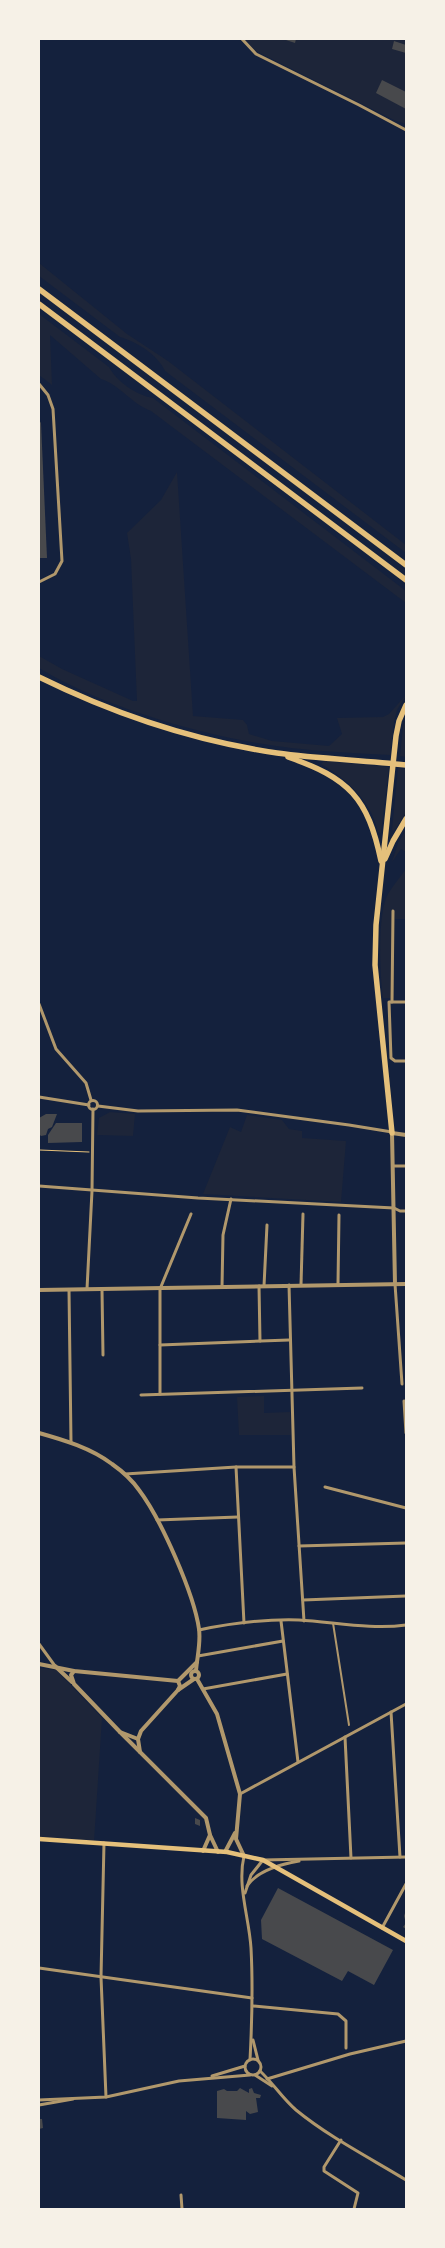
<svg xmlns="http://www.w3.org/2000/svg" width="445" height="2248" font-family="'DM Sans',sans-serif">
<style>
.green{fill:#1d2539}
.building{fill:#48494c}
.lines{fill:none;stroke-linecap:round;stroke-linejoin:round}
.path{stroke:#e5c07b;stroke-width:1}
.service{stroke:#b1986c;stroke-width:2}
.minor{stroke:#b1986c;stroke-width:3}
.tertiary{stroke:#b1986c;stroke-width:4}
.secondary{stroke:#e5c07b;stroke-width:4.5}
.trunk{stroke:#e5c07b;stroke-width:5.5}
.motorway{stroke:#e5c07b;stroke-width:5.5}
</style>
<rect width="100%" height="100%" fill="#14213d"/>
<g class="green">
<path d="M245 39H406V124L396 121 256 51Z"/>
<path d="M39 263 127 334 168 361 406 545V553L165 371C157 354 137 342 120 337L39 276Z"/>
<path d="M39 314 109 367C117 382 136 395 153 398L406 591V603L151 411C132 404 120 385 101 379L50 335 52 385 39 375Z"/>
<path d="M177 472 193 716 243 720 247 725 249 734 272 741 329 746 342 734 337 718 383 717 389 714 406 695 397 710 394 722 390 755C357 753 324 752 291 748 213 739 106 709 39 668V656L62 669 133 701H137L131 559 127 533 161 500Z"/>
<path d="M406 718V757L400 756 403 727Z"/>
<path d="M324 761 389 767 381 833 378 832C371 801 348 780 321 764Z"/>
<path d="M398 768 406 769V813L394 831 392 830Z"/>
<path d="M406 830V852L401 849 392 862 398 843Z"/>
<path d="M406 869V919H395L394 998H383C380 976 377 913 388 894 393 886 400 877 406 869Z"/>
<path d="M110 1112 135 1114 133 1136 97 1135 99 1118Z"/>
<path d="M247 1115 282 1120 289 1129 302 1131V1138L346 1141 341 1202 203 1194 230 1127 241 1132Z"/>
<path d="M264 1396V1413L290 1412 291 1435H239L237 1397Z"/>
<path d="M39 1668 56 1670 102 1718 94 1842 39 1839Z"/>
</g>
<g class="building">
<path d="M283 39H296L295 43Z"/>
<path d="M394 41 406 45V53L392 49Z"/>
<path d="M382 80 406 92V109L376 93Z"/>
<path d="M39 420 41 423 47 558H39Z"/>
<path d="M46 1114H57L52 1127 48 1129 46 1135 41 1136 39 1134V1118Z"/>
<path d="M56 1123H82V1142L48 1143V1135Z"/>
<path d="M195 1818 200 1820V1826L195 1824Z"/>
<path d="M278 1888 393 1950 374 1985 348 1971 342 1981 262 1939 261 1920Z"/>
<path d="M406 1910V1929L403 1927 406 1923 404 1916Z"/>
<path d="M240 2088 249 2093V2089L252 2088 254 2093 261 2095 260 2098H256L258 2112 250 2114 246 2111V2120L217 2118V2091L224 2089 227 2091H237Z"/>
<path d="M39 2119H42L43 2128 39 2129Z"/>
</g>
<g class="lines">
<path class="path" d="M39 1150 89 1152"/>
<path class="service" d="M333 1623 349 1725"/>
<g class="minor">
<path d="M242 39 256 54 359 105 406 130"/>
<path d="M39 384 48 395 53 409 62 561 55 574 39 582"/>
<path d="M392 1002 393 911"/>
<path d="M406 1002H389L391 1058 395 1061H406"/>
<path d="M39 1004 56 1049 86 1083 91 1100"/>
<path d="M39 1097 89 1105"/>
<circle cx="93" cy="1105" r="4.5"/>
<path d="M98 1106 138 1111 237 1110 349 1125 392 1132"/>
<path d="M393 1166H406"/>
<path d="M39 1186 198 1198 394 1208 400 1211H406"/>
<path d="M338 1284 339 1215"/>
<path d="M395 1284 402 1384"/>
<path d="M289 1285 294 1467 304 1621"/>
<path d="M301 1285 303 1214"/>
<path d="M259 1286 260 1341"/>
<path d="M264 1286 267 1225"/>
<path d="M222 1287 223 1235 231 1199"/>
<path d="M87 1289 92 1191 93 1109"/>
<path d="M69 1290 71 1442"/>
<path d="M102 1290 103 1355"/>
<path d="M160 1345 289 1340"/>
<path d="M160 1394V1289L191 1214"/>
<path d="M141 1395 362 1388"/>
<path d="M404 1401 406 1433"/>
<path d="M236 1467 244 1623"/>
<path d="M125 1474 236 1467H294"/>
<path d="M325 1487 406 1508"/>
<path d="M157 1520 238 1517"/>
<path d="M299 1546 406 1543"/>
<path d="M303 1600 406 1596"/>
<path d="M281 1621 298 1762"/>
<path d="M199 1630C232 1623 266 1619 299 1620 334 1622 371 1630 406 1625"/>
<path d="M39 1644 55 1666"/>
<path d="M198 1656 283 1641"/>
<path d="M203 1689 287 1674"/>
<path d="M391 1712 400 1857"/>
<path d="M345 1737 351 1858"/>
<path d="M240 1794 406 1704"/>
<path d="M104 1843 101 1977 106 2097"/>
<path d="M244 1856C237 1886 249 1917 251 1948 253 1985 252 2022 250 2060"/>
<path d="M247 1886C257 1871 282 1864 299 1861"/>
<path d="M245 1893 251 1875 263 1860 406 1857"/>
<path d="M382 1928 406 1884"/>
<path d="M39 1968 252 1998"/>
<path d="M253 2006 338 2014 346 2021V2048"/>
<path d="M253 2040 258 2060"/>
<circle cx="253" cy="2067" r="8"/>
<path d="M260 2071C273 2083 282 2098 296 2110 329 2137 370 2158 406 2180"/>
<path d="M255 2075 272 2086"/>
<path d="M212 2076 245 2066"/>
<path d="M267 2079 350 2054 406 2041"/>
<path d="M39 2100 106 2097 179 2081 250 2075"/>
<path d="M39 2105 73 2099"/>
<path d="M341 2140 324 2167V2171L358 2193 354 2209"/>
<path d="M181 2195 182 2209"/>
</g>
<g class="tertiary">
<path d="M395 1284 392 1133 406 1135"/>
<path d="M39 1290 406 1284"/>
<path d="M39 1433C64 1440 91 1448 112 1464 122 1471 132 1480 139 1490 161 1519 194 1594 199 1629 201 1643 197 1657 196 1671"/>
<path d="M39 1664 74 1671 178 1681 180 1686 178 1690"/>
<path d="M55 1666 72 1682"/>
<circle cx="195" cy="1675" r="4"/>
<path d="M74 1671 71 1675 74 1684 120 1732 138 1739"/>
<path d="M197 1679 217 1714 240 1794 236 1839 244 1856"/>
<path d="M178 1681 197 1662"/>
<path d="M120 1732 206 1818 210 1835 218 1852"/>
<path d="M140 1752 138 1739 141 1731 178 1690 194 1679"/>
<path d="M203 1851 210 1835"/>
<path d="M225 1852 235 1833"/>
</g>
<path class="secondary" d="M39 1839 227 1852 263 1860 406 1941"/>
<g class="trunk">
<path d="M39 677C114 714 195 741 277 753 320 759 363 760 406 765"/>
<path d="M288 757C349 778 368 798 381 861"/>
<path d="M385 859 393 841 406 819"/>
<path d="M392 1133 375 965 376 925 396 736 399 721 406 705"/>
</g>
<g class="motorway">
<path d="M39 289 406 565"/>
<path d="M39 304 406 580"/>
</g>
</g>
<rect width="445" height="2248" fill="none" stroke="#f6f1e7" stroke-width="80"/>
</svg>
